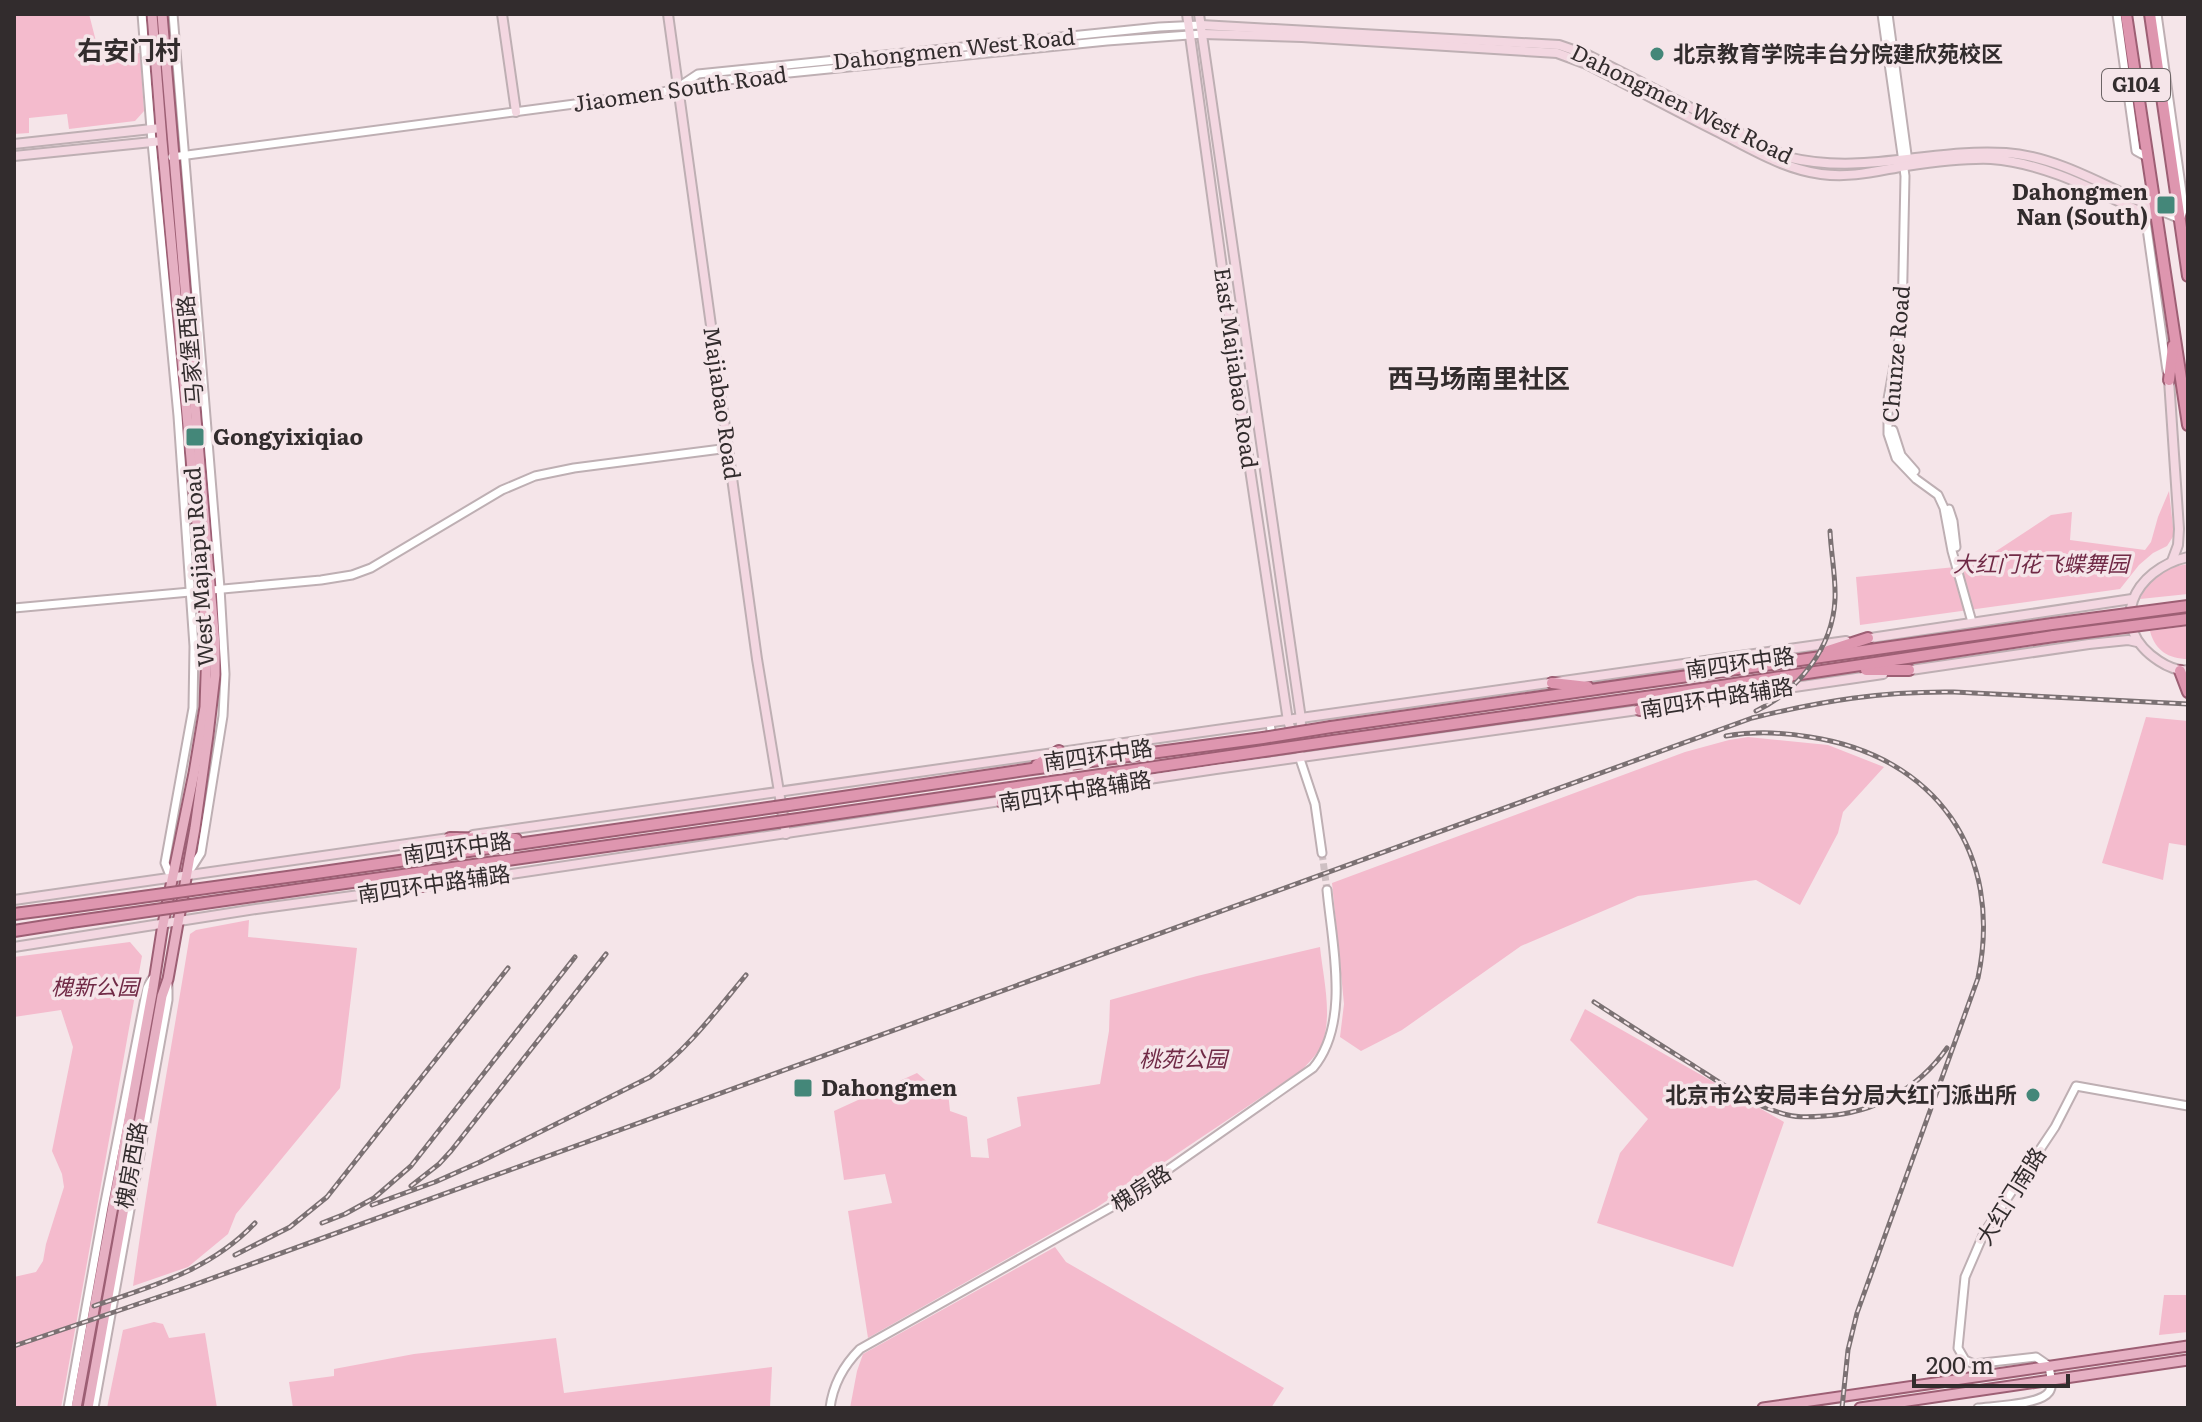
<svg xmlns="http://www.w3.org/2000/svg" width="2202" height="1422" font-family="Literata,'Noto Sans SC',serif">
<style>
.green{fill:#f4bbcd}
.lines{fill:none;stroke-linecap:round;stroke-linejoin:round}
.tertiary-tunnel{stroke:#cec0c3;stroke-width:7;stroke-dasharray:7 3.5;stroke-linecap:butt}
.tertiary-casing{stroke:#beafb3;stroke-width:11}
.secondary-casing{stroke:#beafb3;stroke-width:12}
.primary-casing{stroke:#9d5f74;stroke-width:13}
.trunk-casing{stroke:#9d5f74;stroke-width:14}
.tertiary{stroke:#fff;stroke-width:7}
.secondary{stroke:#f3d7e1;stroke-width:8}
.primary{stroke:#e6b0c3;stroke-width:9}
.trunk{stroke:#de96af;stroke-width:10}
.rail-casing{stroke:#7b7173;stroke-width:5}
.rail{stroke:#f5e5e9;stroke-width:2;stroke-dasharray:6;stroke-linecap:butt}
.trunk-bridge-casing{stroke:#9d5f74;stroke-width:14;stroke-linecap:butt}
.trunk-bridge{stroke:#de96af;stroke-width:10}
.poi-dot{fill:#448779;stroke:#f5e5e9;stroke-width:3}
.labels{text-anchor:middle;stroke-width:7;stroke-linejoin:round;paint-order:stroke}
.shield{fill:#f5e5e9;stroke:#6c6465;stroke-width:2}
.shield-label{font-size:20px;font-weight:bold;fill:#322c2d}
.street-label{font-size:22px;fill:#322c2d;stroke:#f5e5e9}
.poi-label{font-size:22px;font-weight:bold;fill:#322c2d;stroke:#f5e5e9;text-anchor:start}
.park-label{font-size:22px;font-style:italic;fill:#702a46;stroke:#f5e5e9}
.quarter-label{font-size:26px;font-weight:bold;fill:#322c2d;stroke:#f5e5e9}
</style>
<rect width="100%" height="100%" fill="#f5e5e9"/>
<g class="green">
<path d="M14 14H89L100 57 140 53 144 111 135 121 69 129 67 114 29 118V133L14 134Z"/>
<path d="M2169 491 2174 535 2167 546 2153 553 2139 565 2120 589 1860 625 1856 577 1975 565 2051 515 2072 512 2070 540 2145 550 2151 542 2158 517Z"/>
<path d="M2188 564V594L2140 599C2150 576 2163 568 2188 564Z"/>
<path d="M2188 626V659C2168 659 2155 650 2150 631Z"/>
<path d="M2146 717 2188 721V846L2169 843 2163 880 2102 863Z"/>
<path d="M1748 737 1828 745 1884 767 1843 812 1838 833 1800 905 1756 880 1638 896 1521 946 1402 1030 1361 1051 1340 1037 1344 1004 1332 883 1685 752 1729 740Z"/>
<path d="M249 920 248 937 357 948 340 1088 236 1214 228 1234 188 1267 133 1286C149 1168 171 1051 190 934L196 930Z"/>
<path d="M130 942 142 956 61 1408H14V1277L36 1272 43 1261 46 1244 64 1187 62 1174 52 1151 73 1047 61 1010 14 1017V957Z"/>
<path d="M1320 947C1323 977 1333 1015 1322 1044 1318 1054 1309 1062 1302 1070L1096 1208 868 1338 848 1211 892 1203 885 1174 844 1180 834 1111 917 1073 939 1092H948L950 1111 967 1117 971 1157 989 1158 987 1139 1021 1126 1017 1097 1100 1084 1109 1031 1110 1000 1197 976Z"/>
<path d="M1585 1009 1784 1122 1733 1267 1597 1223 1620 1153 1648 1119 1570 1040Z"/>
<path d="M1055 1247 1066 1262 1284 1388 1271 1408H850L857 1371 863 1354Z"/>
<path d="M2164 1295H2188V1332L2159 1335Z"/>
<path d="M154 1322 163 1324 169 1338 205 1333 217 1408H107L123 1330Z"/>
<path d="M556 1338 564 1393 772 1367 770 1408H293L289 1382 334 1376V1369L414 1354Z"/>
</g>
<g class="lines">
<path class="tertiary-tunnel" d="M1322 853 1327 890"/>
<defs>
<g id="tertiary">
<path d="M142 14 152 142 178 416 194 646 193 708 165 863 171 878"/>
<path d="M173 14 220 588 225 674 223 716 201 853 189 872"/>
<path d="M1882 14 1905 176 1902 322 1888 399V434L1896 458 1916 479 1938 495 1944 508 1952 551 1972 622"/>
<path d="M1888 14 1908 162"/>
<path d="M2117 14 2136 151 2147 157"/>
<path d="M2157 14 2184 207 2181 217"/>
<path d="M680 86 698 74 1159 27 1201 25"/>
<path d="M172 157 658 93 697 84 759 76 1107 41 1203 34"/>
<path d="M2167 371 2145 214 2154 208 2180 219"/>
<path d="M1893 430 1901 455 1915 471"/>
<path d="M1949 509 1953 521 1956 547"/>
<path d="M14 608 321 580 352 575 371 568 502 490 535 476 574 468 729 448"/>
<path d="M1270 723 1274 752"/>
<path d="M1300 759 1315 804 1322 853"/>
<path d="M68 1408 104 1207 147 988 152 979"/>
<path d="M94 1408 168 1000V985"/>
<path d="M830 1408C833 1384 843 1366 860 1349L1126 1199 1313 1068C1351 1023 1332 944 1327 890"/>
<path d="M1978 1408C1994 1406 2040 1405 2049 1392 2054 1385 2050 1374 2049 1366L2036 1357 1974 1364 1965 1360 1958 1348 1965 1277 1984 1233 2055 1127 2076 1086 2188 1106"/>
</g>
<g id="secondary">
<path d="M502 14 516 112"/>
<path d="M668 14 757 659 786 834"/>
<path d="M1187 14 1248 456 1288 721 1298 750"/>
<path d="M1199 14 1301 719 1300 750"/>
<path d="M1201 25 1559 45 1588 55 1787 157C1863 176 1931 148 2006 153 2056 156 2109 188 2154 208"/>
<path d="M1203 34 1302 37 1557 53 1584 63C1630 86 1674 110 1720 133 1753 150 1784 169 1821 174 1852 178 1876 171 1906 166 1933 162 1964 158 1991 159 2046 163 2096 191 2145 214L2155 215"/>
<path d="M14 144 161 128"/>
<path d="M14 156 162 141"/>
<path d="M2169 380 2179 529 2178 545 2172 561"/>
<path d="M2188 557C2134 569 2105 626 2159 661 2168 667 2177 671 2188 670"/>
<path d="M1864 639 2132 599"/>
<path d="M1904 671 2089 644 2128 640 2137 642"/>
<path d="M1659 707 1883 674"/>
<path d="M473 835 1846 641"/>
<path d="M14 900 456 837"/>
<path d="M14 947 256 909 478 879 1216 769 1645 709"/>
</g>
<g id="primary">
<path d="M76 1408 153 988 163 924 194 773 205 707 207 645 203 590 162 141 152 14"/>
<path d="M88 1408 162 996 168 979 195 828 208 735 215 675V644L162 14"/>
<path d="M1763 1408 2188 1346"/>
<path d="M1860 1408 2188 1360"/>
</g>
<g id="trunk">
<path d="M2126 14 2188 425"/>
<path d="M2150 14 2188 276"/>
<path d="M2169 380 2173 346"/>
<path d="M1828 651 1868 638"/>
<path d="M1866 670H1909"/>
<path d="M2180 671 2188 692"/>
<path d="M1552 683 1588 687"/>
<path d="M1640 710 1675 698"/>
<path d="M1331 727 2052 624"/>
<path d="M1333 741 1688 691 2054 636"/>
<path d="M1037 765 1059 751"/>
<path d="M1002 802 1042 788"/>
<path d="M789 805 1032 769 1263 738"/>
<path d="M791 820 1264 751"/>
<path d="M450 838 516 839"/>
<path d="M309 874 775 807"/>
<path d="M423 886 466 871"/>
<path d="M310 888 777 822"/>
<path d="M14 914 69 907"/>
<path d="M14 931 71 922"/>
</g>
</defs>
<use href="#tertiary" class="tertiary-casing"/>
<use href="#secondary" class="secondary-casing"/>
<use href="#primary" class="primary-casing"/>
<use href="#trunk" class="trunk-casing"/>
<use href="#tertiary" class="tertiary"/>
<use href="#secondary" class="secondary"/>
<use href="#primary" class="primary"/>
<use href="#trunk" class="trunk"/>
<defs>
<g id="rail">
<path d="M1756 711C1798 691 1833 648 1835 599 1836 577 1831 554 1830 531"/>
<path d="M1726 736C1755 731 1781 732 1810 737 1936 756 2004 853 1978 978L1857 1313 1848 1350 1842 1408"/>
<path d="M1594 1002C1626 1023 1659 1044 1691 1064 1722 1084 1752 1106 1788 1115 1799 1118 1812 1117 1824 1116 1875 1113 1918 1089 1947 1048"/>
<path d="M411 1186 439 1164 451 1151 606 954"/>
<path d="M372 1205 435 1182 480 1162 650 1077C688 1049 716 1011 746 975"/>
<path d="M322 1223 345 1214 374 1198 411 1166 575 957"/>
<path d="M235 1255 290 1227 327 1197 508 968"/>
<path d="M94 1306C153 1286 211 1270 255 1223"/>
<path d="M14 1346 188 1287 1752 718C1822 701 1882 691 1954 692L2188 704"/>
</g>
</defs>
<use href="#rail" class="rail-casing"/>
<use href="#rail" class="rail"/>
<defs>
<g id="trunk-bridge">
<path d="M2052 624 2188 606"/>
<path d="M2054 636 2188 619"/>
<path d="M1263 738 1331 727"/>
<path d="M1264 751 1333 741"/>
<path d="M775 807 789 805"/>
<path d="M777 822 791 820"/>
<path d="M69 907 309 874"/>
<path d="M71 922 310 888"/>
</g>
</defs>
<use href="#trunk-bridge" class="trunk-bridge-casing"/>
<use href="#trunk-bridge" class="trunk-bridge"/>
</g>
<g class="poi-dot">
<circle cx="1657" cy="54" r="8"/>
<rect x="2156" y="195" width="20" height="20" rx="4"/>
<rect x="185" y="427" width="20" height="20" rx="4"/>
<rect x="793" y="1078" width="20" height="20" rx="4"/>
<circle cx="2033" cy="1095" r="8"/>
</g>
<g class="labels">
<rect class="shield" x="2102" y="69" width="68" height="32" rx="6"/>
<g class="shield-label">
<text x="2136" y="92">G104</text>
</g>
<g class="street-label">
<text transform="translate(954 49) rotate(-6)" y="8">Dahongmen West Road</text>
<text transform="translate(680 89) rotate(-8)" y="8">Jiaomen South Road</text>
<text transform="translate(1682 104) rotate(26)" y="8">Dahongmen West Road</text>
<text transform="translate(190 350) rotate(-95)" y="8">马家堡西路</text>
<text transform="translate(1896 354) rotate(-85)" y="8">Chunze Road</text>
<text transform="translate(1236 368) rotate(82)" y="8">East Majiabao Road</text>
<text transform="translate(722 403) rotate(82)" y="8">Majiabao Road</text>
<text transform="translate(199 567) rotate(-94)" y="8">West Majiapu Road</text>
<text transform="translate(1740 663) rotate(-8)" y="8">南四环中路</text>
<text transform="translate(1717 698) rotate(-9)" y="8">南四环中路辅路</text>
<text transform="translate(1098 755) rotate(-8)" y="8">南四环中路</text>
<text transform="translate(1075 791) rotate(-9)" y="8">南四环中路辅路</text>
<text transform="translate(457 848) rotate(-8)" y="8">南四环中路</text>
<text transform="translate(434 884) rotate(-8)" y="8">南四环中路辅路</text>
<text transform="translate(131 1165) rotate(-80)" y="8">槐房西路</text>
<text transform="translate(1141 1188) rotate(-33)" y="8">槐房路</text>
<text transform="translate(2011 1196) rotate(-58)" y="8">大红门南路</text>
</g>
<g class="poi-label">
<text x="1673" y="62">北京教育学院丰台分院建欣苑校区</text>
<text x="2148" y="200" text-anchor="end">Dahongmen<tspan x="2148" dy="25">Nan (South)</tspan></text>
<text x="213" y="445">Gongyixiqiao</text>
<text x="821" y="1096">Dahongmen</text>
<text x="2017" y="1103" text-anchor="end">北京市公安局丰台分局大红门派出所</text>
</g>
<g class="park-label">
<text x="2041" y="572">大红门花飞蝶舞园</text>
<text x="95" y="995">槐新公园</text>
<text x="1183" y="1067">桃苑公园</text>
</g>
<g class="quarter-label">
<text x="129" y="60">右安门村</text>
<text x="1479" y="388">西马场南里社区</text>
</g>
</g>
<rect width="2202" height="1422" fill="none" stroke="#322c2d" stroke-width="32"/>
<path d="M1914 1374v12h154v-12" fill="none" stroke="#322c2d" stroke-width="4"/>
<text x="1926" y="1374" font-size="24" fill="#322c2d" stroke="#f5e5e9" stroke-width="6" paint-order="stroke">200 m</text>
</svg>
